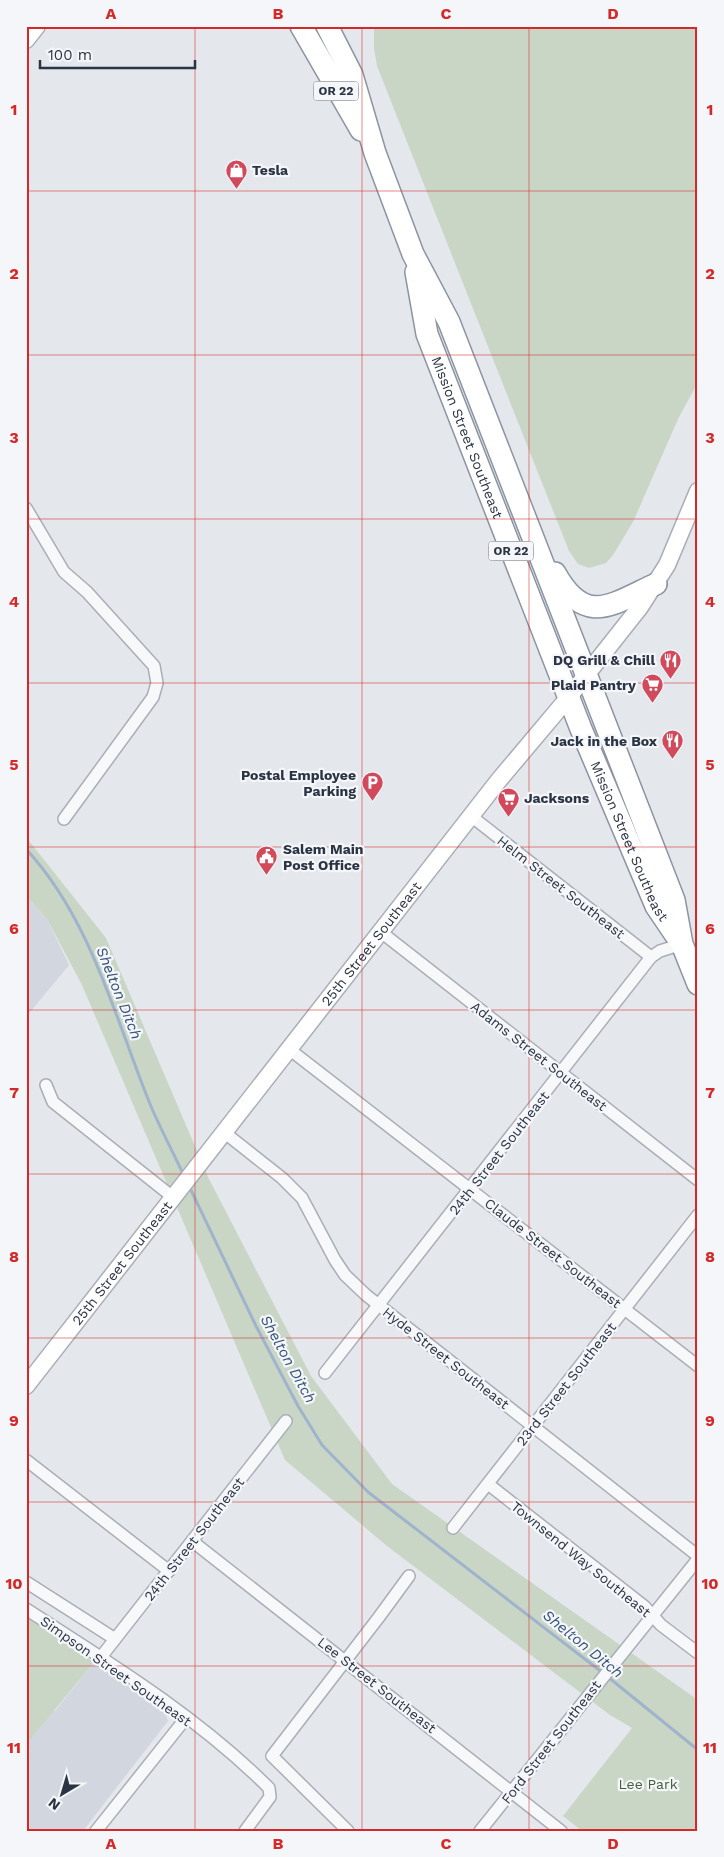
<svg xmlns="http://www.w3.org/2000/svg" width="724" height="1857" font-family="'Work Sans',sans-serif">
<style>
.built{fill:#d2d6de}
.green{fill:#c9d6c5}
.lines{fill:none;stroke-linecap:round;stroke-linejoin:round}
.stream{stroke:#9fb4cc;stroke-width:3}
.street-casing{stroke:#a9aeb7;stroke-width:14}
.secondary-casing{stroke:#a9aeb7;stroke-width:19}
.highway-casing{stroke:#8b94a3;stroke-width:24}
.street{stroke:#f7f8fa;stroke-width:11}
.secondary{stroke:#fff;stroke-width:16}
.highway{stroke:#fff;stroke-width:21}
.grid{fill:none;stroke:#d62828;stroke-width:1;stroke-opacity:0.55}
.labels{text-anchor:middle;stroke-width:4.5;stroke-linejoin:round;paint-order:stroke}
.shield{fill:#f4f6f9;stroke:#676e7b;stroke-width:1}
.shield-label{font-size:12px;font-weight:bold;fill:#2b3445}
.poi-label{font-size:14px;font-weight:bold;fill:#2b3445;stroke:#f4f6f9;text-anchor:end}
.street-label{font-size:14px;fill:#2b3445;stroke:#f4f6f9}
.park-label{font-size:14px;fill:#3f6138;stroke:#f4f6f9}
.water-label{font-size:15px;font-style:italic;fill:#34527a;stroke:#f4f6f9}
.neatline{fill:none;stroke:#d62828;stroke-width:2}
.grid-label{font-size:16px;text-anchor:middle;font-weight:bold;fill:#d62828}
</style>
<rect width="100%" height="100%" fill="#e4e7ec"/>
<g class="built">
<path d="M26 895 47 919 69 965 26 1017Z"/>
<path d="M94 1662 165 1713 168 1721 83 1831H26V1739L29 1741 53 1710 55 1711Z"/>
</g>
<g class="green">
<path d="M374 26H698V382L678 419 633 522 613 555 606 563 589 568 578 564 569 551 377 66 374 48Z"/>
<path d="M26 837 106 938 209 1179 311 1376 392 1484 698 1700V1831H582L563 1816 632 1728 610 1715 387 1546 285 1460 82 985 47 919 26 895Z"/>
<path d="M26 1616 94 1662 29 1741 26 1739Z"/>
</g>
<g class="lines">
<g class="stream">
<path d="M26 849C91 919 115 1018 150 1104 160 1128 173 1152 184 1176"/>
<path d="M189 1186 256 1326 298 1406 322 1445 368 1492 603 1673"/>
<path d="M608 1677 698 1750"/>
</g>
<defs>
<g id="street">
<path d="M26 508 64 572 87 592 154 666 157 683 153 697 64 819"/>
<path d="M471 816 651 957"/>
<path d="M381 932 698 1180"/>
<path d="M289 1049 698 1366"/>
<path d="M46 1085 53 1102 174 1198"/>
<path d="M225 1133 282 1178 302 1198 335 1260 345 1275 366 1295 698 1556"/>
<path d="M325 1373 651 957 660 951 682 944"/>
<path d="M26 1460 169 1571"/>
<path d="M488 1484 644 1606 661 1625 698 1653"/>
<path d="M453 1528 698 1215"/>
<path d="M192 1541 561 1831"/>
<path d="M26 1582 115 1639"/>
<path d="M26 1609C110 1663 198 1717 269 1788L270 1797 245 1831"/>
<path d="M101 1657 286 1421"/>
<path d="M96 1831 186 1718"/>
<path d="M348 1831 272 1756 379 1617 409 1576"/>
<path d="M480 1831 698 1559"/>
</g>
<g id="secondary">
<path d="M26 40 37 26"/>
<path id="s1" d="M26 1386 499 780 568 698 640 607 667 565 698 491"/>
</g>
<g id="highway">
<path d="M301 26 361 130"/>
<path d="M327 26 352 75 375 153 413 254 449 322 674 900 682 944 698 984"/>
<path id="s2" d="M416 272 427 334 581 729 656 906 677 937"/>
<path d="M555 573C585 627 611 605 656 584"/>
</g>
</defs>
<use href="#street" class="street-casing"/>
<use href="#secondary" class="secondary-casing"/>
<use href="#highway" class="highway-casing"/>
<use href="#street" class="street"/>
<use href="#secondary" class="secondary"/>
<use href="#highway" class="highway"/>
</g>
<path class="grid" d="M195 26V1831M362 26V1831M529 26V1831M26 191H698M26 355H698M26 519H698M26 683H698M26 847H698M26 1010H698M26 1174H698M26 1338H698M26 1502H698M26 1666H698"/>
<defs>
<symbol id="shop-pin" viewBox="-11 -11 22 30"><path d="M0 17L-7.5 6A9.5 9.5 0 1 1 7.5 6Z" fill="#d1495b" stroke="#f4f6f9"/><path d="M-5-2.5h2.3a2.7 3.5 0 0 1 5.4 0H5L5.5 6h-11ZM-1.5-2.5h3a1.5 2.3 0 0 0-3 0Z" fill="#fff"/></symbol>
<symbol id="restaurant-pin" viewBox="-11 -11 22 30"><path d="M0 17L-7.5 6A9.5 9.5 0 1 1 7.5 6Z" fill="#d1495b" stroke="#f4f6f9"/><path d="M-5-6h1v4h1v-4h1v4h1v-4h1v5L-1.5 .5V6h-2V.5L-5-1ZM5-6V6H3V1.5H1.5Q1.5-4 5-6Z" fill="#fff"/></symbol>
<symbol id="supermarket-pin" viewBox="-11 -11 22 30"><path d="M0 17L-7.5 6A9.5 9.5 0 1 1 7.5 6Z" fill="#d1495b" stroke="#f4f6f9"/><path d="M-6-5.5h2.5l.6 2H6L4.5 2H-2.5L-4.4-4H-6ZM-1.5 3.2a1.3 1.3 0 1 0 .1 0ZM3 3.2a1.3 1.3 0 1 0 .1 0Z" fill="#fff"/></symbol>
<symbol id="parking-pin" viewBox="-11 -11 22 30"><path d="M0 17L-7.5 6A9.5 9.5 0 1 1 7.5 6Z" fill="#d1495b" stroke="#f4f6f9"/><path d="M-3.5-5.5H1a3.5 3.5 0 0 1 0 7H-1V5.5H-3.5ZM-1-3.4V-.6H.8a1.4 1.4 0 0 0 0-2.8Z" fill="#fff"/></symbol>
<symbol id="civic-pin" viewBox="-11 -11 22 30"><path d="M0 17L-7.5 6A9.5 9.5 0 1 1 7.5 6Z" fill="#d1495b" stroke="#f4f6f9"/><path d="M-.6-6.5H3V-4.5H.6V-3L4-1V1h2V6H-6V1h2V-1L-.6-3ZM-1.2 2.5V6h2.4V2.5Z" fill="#fff"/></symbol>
</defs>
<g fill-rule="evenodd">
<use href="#shop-pin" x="224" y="158" width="25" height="34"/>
<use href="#restaurant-pin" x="658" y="648" width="25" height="34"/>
<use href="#supermarket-pin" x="640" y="672" width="25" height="34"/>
<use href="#restaurant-pin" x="660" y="728" width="25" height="34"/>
<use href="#parking-pin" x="360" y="770" width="25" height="34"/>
<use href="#supermarket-pin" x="496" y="786" width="25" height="34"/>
<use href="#civic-pin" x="254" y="844" width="25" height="34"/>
</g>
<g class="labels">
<g class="shield">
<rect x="313.5" y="81.5" width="45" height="19" rx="4"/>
<rect x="488.5" y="541.5" width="45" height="19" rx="4"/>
</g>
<g class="shield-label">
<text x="336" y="95">OR 22</text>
<text x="511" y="555">OR 22</text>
</g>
<g class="poi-label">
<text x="252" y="175" text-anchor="start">Tesla</text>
<text x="655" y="665">DQ Grill &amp; Chill</text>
<text x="636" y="690">Plaid Pantry</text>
<text x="657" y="746">Jack in the Box</text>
<text x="356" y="780">Postal Employee<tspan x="356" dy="16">Parking</tspan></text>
<text x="524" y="803" text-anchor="start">Jacksons</text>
<text x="283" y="854" text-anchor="start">Salem Main<tspan x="283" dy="16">Post Office</tspan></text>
</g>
<g class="street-label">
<text dy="5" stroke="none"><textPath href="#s2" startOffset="174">Mission Street Southeast</textPath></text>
<text dy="5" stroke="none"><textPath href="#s2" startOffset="609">Mission Street Southeast</textPath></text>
<text transform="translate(561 887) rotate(38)" y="5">Helm Street Southeast</text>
<text dy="5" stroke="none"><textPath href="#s1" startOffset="561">25th Street Southeast</textPath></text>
<text transform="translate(539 1056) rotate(38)" y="5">Adams Street Southeast</text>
<text transform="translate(499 1153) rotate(-52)" y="5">24th Street Southeast</text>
<text transform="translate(553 1253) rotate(38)" y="5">Claude Street Southeast</text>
<text dy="5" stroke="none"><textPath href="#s1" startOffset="156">25th Street Southeast</textPath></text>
<text transform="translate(446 1358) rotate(38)" y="5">Hyde Street Southeast</text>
<text transform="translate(566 1384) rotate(-52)" y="5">23rd Street Southeast</text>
<text transform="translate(194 1539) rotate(-52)" y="5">24th Street Southeast</text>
<text transform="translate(581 1559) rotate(39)" y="5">Townsend Way Southeast</text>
<text transform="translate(116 1671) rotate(35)" y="5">Simpson Street Southeast</text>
<text transform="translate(377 1685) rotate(38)" y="5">Lee Street Southeast</text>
<text transform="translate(551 1742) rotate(-52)" y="5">Ford Street Southeast</text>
</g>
<g class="park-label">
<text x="648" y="1789">Lee Park</text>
</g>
<g class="water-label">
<text transform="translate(119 993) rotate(68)" y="5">Shelton Ditch</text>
<text transform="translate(288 1359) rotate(61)" y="5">Shelton Ditch</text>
<text transform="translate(583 1644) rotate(39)" y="5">Shelton Ditch</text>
</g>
</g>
<rect width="724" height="1857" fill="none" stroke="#f4f6f9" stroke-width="55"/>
<g transform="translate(62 1794) rotate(218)" stroke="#f4f6f9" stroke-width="4" paint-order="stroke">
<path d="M0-4L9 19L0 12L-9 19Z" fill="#2b3445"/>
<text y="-8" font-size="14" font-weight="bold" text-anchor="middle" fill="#2b3445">N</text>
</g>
<path d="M40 60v8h155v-8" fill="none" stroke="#2b3445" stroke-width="2.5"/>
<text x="48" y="60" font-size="15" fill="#2b3445" stroke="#f4f6f9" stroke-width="4" paint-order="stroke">100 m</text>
<rect x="28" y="28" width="668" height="1802" class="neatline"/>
<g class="grid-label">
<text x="111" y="19">A</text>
<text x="278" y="19">B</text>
<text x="446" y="19">C</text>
<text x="613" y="19">D</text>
<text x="14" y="115">1</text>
<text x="710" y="115">1</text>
<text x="14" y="279">2</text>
<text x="710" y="279">2</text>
<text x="14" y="443">3</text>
<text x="710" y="443">3</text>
<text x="14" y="607">4</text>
<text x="710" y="607">4</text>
<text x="14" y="770">5</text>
<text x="710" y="770">5</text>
<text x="14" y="934">6</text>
<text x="710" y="934">6</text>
<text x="14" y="1098">7</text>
<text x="710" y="1098">7</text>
<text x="14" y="1262">8</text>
<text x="710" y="1262">8</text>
<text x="14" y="1426">9</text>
<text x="710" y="1426">9</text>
<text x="14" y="1589">10</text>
<text x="710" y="1589">10</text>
<text x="14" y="1753">11</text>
<text x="710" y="1753">11</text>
<text x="111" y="1849">A</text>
<text x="278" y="1849">B</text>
<text x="446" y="1849">C</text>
<text x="613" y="1849">D</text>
</g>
</svg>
